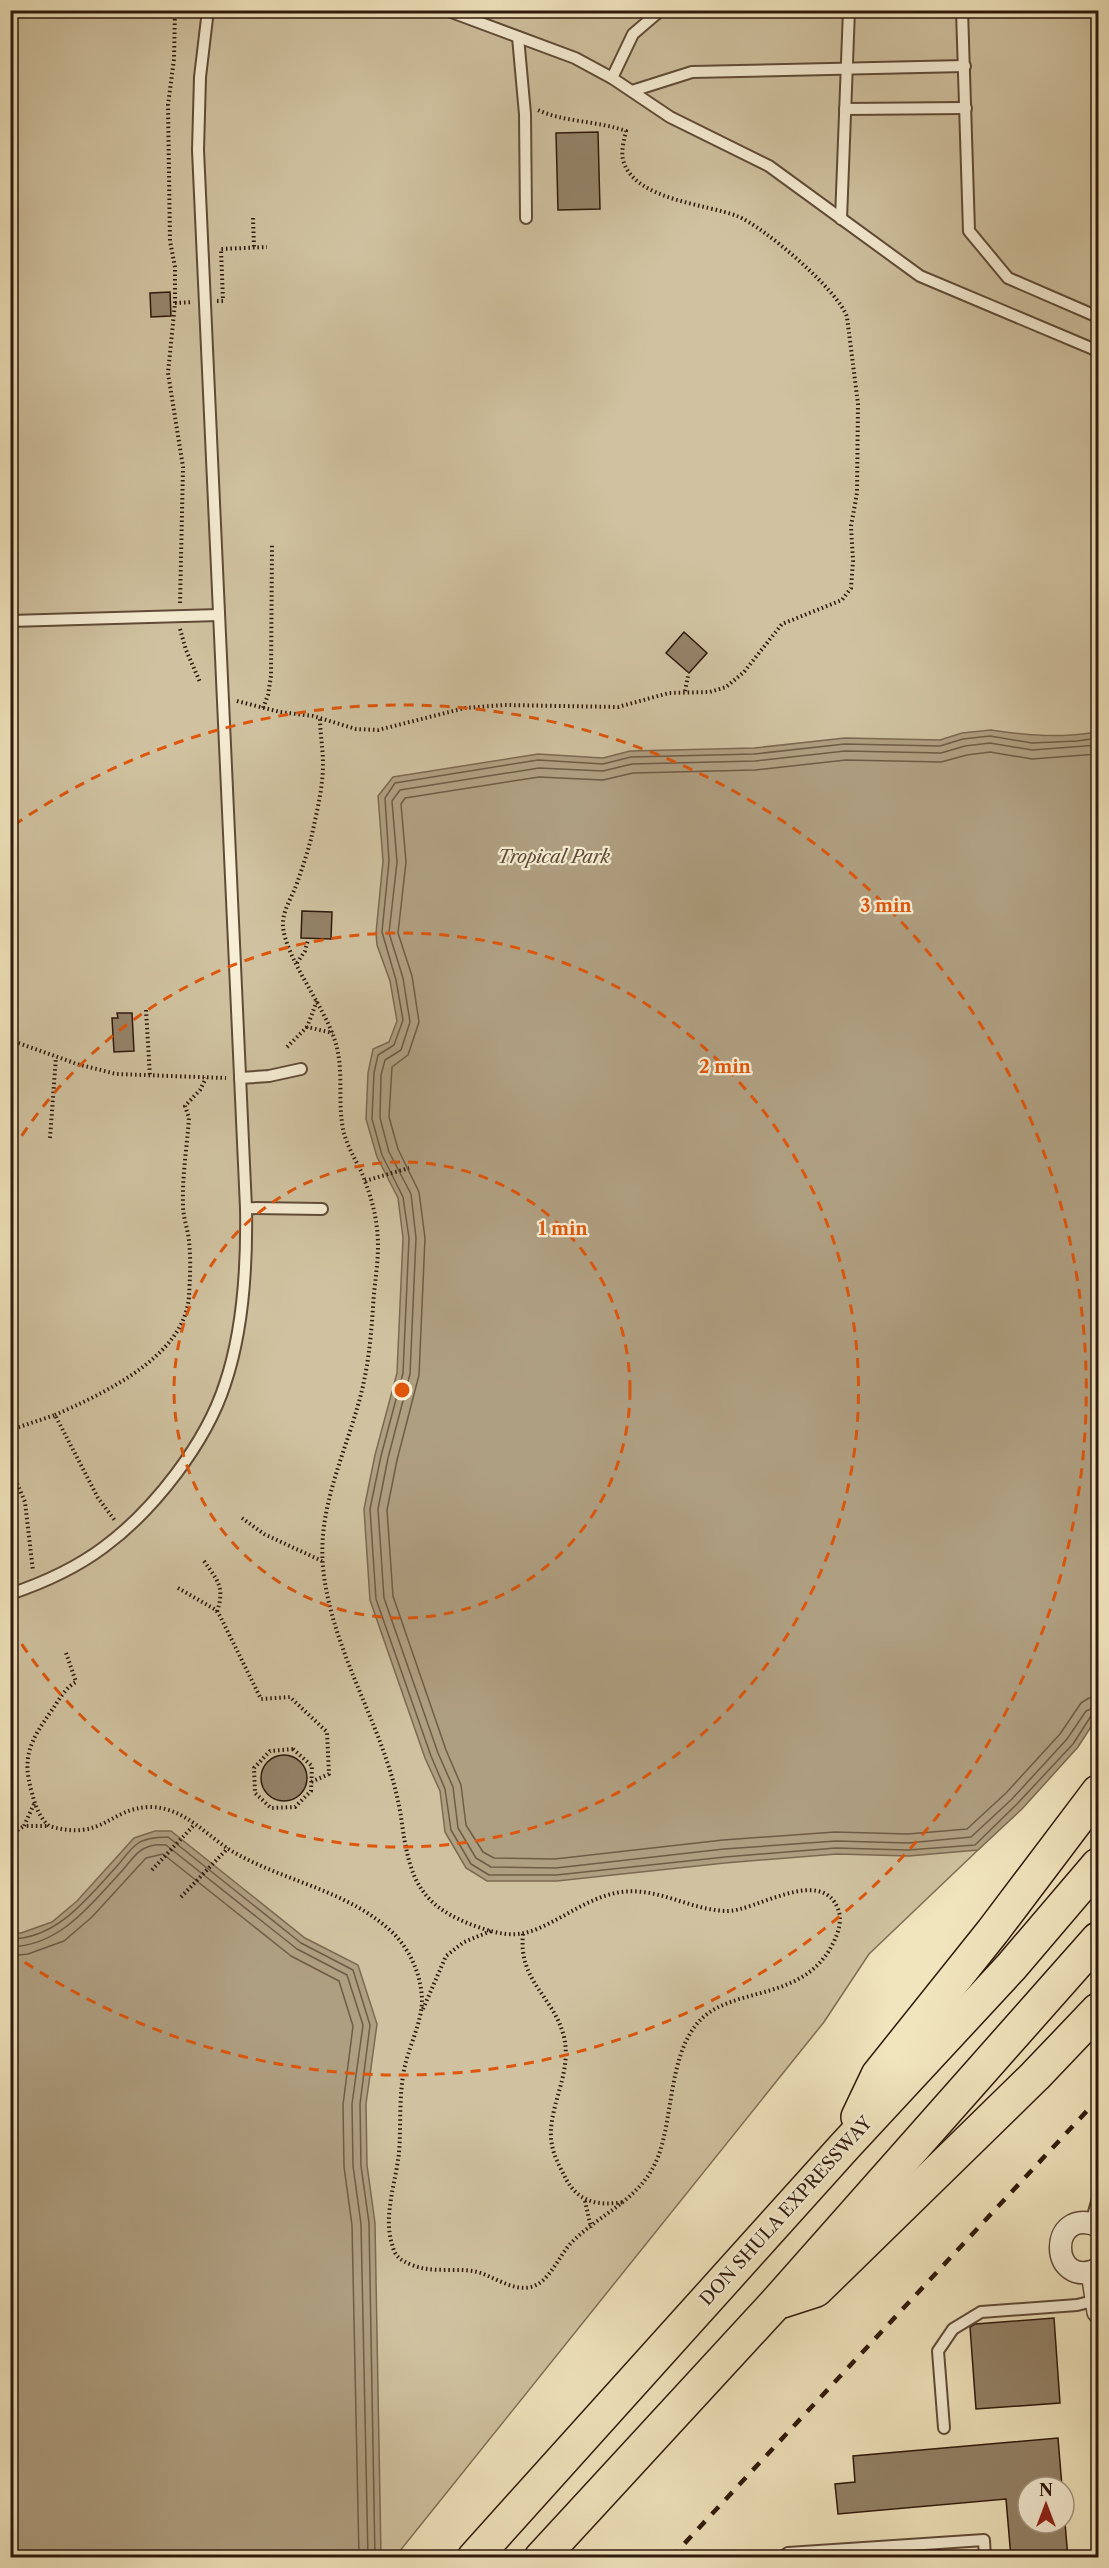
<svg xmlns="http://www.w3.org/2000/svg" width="1109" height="2568" font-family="'Libre Caslon Text',serif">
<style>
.green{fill:#d0c2a0;stroke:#806d56;stroke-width:1.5}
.water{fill:#af9f81;stroke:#7c6952;stroke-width:1.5}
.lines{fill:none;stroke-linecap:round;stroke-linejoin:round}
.shore{stroke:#6f5c46;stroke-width:1.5}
.building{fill:#948369;stroke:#2f180c;stroke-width:1.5}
.service-casing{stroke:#604b38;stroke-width:14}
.minor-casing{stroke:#604b38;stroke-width:24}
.motorway-casing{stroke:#2f180c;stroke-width:36}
.path{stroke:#2f180c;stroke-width:4;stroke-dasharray:1.5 3;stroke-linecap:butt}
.service{stroke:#f6eed5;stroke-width:10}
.minor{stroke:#f6eed5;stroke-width:21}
.motorway{stroke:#f1e5be;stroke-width:33}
.rail{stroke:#2f180c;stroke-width:4.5;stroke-dasharray:10 10;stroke-linecap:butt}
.ring{fill:none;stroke:#df560c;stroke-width:3;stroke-dasharray:10 8}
.labels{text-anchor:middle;stroke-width:4.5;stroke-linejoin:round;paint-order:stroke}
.park-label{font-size:18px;font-style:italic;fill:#5f4b38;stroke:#f6eed5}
.street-label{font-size:18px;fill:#2f180c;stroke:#f6eed5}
.centre{fill:#df560c;stroke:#f6eed5;stroke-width:3}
.ring-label{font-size:18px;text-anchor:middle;font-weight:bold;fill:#df560c;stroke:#f6eed5;stroke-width:4.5;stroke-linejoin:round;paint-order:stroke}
</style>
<rect width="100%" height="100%" fill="#f1e5be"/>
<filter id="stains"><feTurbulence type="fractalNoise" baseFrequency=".00333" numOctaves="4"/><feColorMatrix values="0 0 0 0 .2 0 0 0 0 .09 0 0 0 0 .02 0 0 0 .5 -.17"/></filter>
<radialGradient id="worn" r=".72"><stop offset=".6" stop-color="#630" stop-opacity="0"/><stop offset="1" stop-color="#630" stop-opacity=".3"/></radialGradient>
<path class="green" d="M11 11H1098V1704L978 1850 869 1954 824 2022 395 2557 11 2558Z"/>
<g class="water">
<path d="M991 730C1030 736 1059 738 1098 732V1716L1078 1747 1022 1809 978 1850 909 1856 837 1854 725 1863 557 1881H487L466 1868 445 1832 440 1791 425 1758 370 1600 364 1509 375 1455 397 1373 403 1238 398 1198 377 1157 366 1119 368 1073 373 1049 389 1042 397 1021 390 981 377 945 376 933 383 861 378 796 393 777 538 754 603 758 630 751 754 748 845 738 940 740 962 733Z"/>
<path d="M155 1831H171L305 1938 358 1965 377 2024 366 2104 367 2165 375 2223 381 2557H11V1933H21L52 1922 77 1901 134 1838Z"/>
</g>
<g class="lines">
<g class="shore">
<path d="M1098 738 1077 741 1032 743 990 736 963 739 940 746 845 744 754 754 631 757 603 764 538 760 395 783 385 798 389 861 382 932 396 980 403 1020 394 1045 378 1055 374 1073 372 1119 382 1155 403 1197 409 1238 403 1373 381 1456 370 1509 376 1599 431 1756 445 1789 451 1830 471 1864 489 1875H556L725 1857 836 1848 908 1850 975 1845 1017 1804 1073 1744 1091 1716 1098 1714"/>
<path d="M1098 745 1032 750 990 743 965 746 941 753 845 751 755 761 632 764 603 771 539 768 400 790 392 801 397 862 389 933 403 978 410 1022 401 1050 385 1060 381 1075 380 1118 389 1152 411 1194 416 1238 410 1374 388 1458 378 1509 384 1598 438 1753 453 1787 458 1828 476 1858 491 1867 556 1868 724 1849 836 1841 908 1843 971 1837 1012 1799 1067 1739 1086 1711 1098 1706"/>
<path d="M1098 754 1032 759 990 752 967 755 941 762 846 760 755 770 633 773 603 780 539 777 405 798 401 804 406 862 398 933 412 976 419 1022 408 1055 392 1067 389 1117 398 1149 419 1192 425 1238 419 1375 397 1460 387 1510 393 1596 446 1750 461 1785 466 1825 483 1852 494 1858 555 1859 723 1840 835 1832 908 1834 967 1829 1006 1793 1060 1734 1081 1703 1089 1698 1098 1697"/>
<path d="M10 1939C58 1939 89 1896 118 1865 124 1858 130 1849 137 1844 145 1838 158 1837 168 1837L301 1943 353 1970 370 2025 360 2104 361 2166 369 2223 375 2558"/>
<path d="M10 1947C59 1946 90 1906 120 1873 127 1866 134 1854 143 1849 150 1845 158 1844 166 1845L297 1949 347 1975 363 2025 352 2104 353 2166 361 2224 368 2558"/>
<path d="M10 1956 28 1954 64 1941 92 1917 146 1858 163 1854 291 1956 339 1981 353 2026 343 2105 344 2167 352 2225 359 2558"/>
</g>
</g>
<g class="building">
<path d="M598 132 600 209 558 210 556 133Z"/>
<path d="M170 292 171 316 151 317 150 293Z"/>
<path d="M684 632 707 653 689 673 666 653Z"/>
<path d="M302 911 332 912 331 939 301 938Z"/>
<path d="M117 1013H132L134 1051 114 1052 112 1018H118Z"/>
<circle cx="284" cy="1778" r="23"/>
<path d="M1054 2318 1060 2403 976 2409 970 2327 975 2324Z"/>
<path d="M1058 2438 1062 2487H1028V2523H1065L1068 2558H1011L1006 2499 838 2514 835 2484 855 2482 853 2456Z"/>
</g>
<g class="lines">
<defs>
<g id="service">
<path d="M446 10 575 58 612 78 670 117 769 166 920 276 1098 351"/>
<path d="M962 10 969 231 1008 278 1098 317"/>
<path d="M518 37 525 114 526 218"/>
<path d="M612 78 633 34 661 10"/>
<path d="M632 91 692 72 965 66"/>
<path d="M845 109 966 108"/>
<path d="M841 219 849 10"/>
<path d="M10 621 219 615"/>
<path d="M240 1078 269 1076 301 1069"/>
<path d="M246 1208 322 1209"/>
<path d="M10 1594C43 1583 76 1568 104 1547 154 1510 206 1443 225 1384 243 1331 247 1263 246 1208L198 150 200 77 208 10"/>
<path d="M1091 2223 1098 2198"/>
<path d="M944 2428 938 2351 953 2329 981 2312 1077 2305 1097 2300"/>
<path d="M782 2558 788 2553 984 2540 985 2558"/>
</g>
<g id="minor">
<path d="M1098 2226C1047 2205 1049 2291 1098 2269"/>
<path d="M1092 2272 1098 2312"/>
</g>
<g id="motorway">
<path d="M858 2117 878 2075 993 1931 1098 1792"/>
<path d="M782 2301 816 2290 1035 2076 1098 2010"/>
<path d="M474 2558 845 2146 1011 1967 1098 1865"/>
<path d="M541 2558 775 2304 1098 1939"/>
</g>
</defs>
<use href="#service" class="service-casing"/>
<use href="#minor" class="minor-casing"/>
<use href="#motorway" class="motorway-casing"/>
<g class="path">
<path d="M175 10 174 59 168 105 170 241 175 267V303L168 373 183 467 180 604"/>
<path d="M253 218 254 247"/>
<path d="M217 301H223L221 249 267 247"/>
<path d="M175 303 193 302"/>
<path d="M180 629 186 650 200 682"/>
<path d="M685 691 688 676"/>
<path d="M237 701 280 712 313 716 356 729 378 730 465 708 504 705 618 707 669 693 710 692 726 687 744 672 782 624 842 600 851 588 853 561 851 526 857 493 858 404 847 317C839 291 763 226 737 216 706 204 637 200 624 163 620 153 624 141 626 131 598 121 563 122 538 110"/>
<path d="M263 708 268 695 271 676 272 543"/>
<path d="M297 963 305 951 308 940"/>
<path d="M317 1001 307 1027 333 1033"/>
<path d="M146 1010 150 1077"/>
<path d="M10 1040 77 1064 116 1074 226 1078"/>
<path d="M287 1047 307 1027"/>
<path d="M50 1138 56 1057"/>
<path d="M365 1181 409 1168"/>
<path d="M55 1415C102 1394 185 1357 189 1296 190 1279 191 1259 189 1241 188 1229 183 1218 183 1205 182 1176 187 1147 189 1118L185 1106 200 1090 206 1078"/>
<path d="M10 1430 55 1415 98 1498 116 1522"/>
<path d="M10 1467 25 1502 33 1571"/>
<path d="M242 1518 264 1534 322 1561"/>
<path d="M204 1561C218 1581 225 1587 217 1612"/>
<path d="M178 1588 216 1610 220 1616 261 1699 290 1697 327 1732 329 1774 311 1782"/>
<path d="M66 1653 76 1682C65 1688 59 1700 52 1710 31 1740 21 1756 32 1793 35 1805 39 1817 49 1826 103 1842 109 1808 150 1807 183 1807 205 1834 230 1850 283 1882 347 1889 393 1933 411 1951 422 1977 422 2002 421 2026 406 2052 403 2076 399 2102 401 2128 399 2153 396 2181 383 2216 392 2244 395 2257 400 2260 412 2265 432 2273 452 2268 473 2271 491 2274 512 2292 531 2287 550 2282 559 2255 572 2242 602 2212 641 2200 658 2157 673 2117 669 2059 696 2025 728 1983 806 2006 835 1939 839 1931 842 1918 838 1909 821 1865 755 1912 726 1911 690 1910 658 1887 621 1892 589 1897 566 1917 537 1929 516 1938 498 1934 478 1927 421 1907 410 1881 402 1824 391 1737 336 1664 324 1576 315 1512 344 1458 360 1398 368 1368 371 1338 373 1307 374 1286 378 1266 378 1246 378 1219 371 1195 361 1171 354 1157 346 1144 343 1129 337 1098 345 1068 334 1038 323 1005 286 958 283 927 282 910 292 898 297 883 302 869 307 854 311 839 316 815 323 789 323 764 323 748 320 733 320 718"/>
<path d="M293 1749 312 1766 311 1791 295 1807 271 1808 255 1793 254 1768 270 1751Z"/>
<path d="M34 1804 24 1826H49"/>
<path d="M10 1835 24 1826"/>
<path d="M152 1870 195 1824"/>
<path d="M181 1897 228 1848"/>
<path d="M523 1934C518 1982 554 1996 564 2037 573 2075 545 2111 552 2145 554 2157 561 2169 566 2179 579 2203 599 2206 624 2202"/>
<path d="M423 2009 446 1956 464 1942 491 1931"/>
<path d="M585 2201 591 2228"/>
</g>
<use href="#service" class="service"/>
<use href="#minor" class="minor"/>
<use href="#motorway" class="motorway"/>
<path class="rail" d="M671 2558 1098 2099"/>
</g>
<g class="ring">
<circle cx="402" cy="1390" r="228"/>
<path d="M12 1151A457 457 0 1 1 12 1629"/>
<path d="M14 825A685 685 0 1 1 14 1955"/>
</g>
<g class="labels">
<g class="park-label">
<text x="554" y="863">Tropical Park</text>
</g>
<g class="street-label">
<text transform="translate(786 2211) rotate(-48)" y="6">DON SHULA EXPRESSWAY</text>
</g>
</g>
<circle cx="402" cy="1390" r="9" class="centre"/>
<g class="ring-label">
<text x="886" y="912">3 min</text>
<text x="725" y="1073">2 min</text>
<text x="563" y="1235">1 min</text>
</g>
<rect width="1109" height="2568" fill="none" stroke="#f1e5be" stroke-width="36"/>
<rect x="12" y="12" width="1085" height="2544" fill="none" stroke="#2f180c" stroke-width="3"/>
<rect x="18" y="18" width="1073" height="2532" fill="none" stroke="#2f180c" stroke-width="1.5"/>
<g transform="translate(1046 2505)"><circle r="28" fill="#f6eed5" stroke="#a69885" stroke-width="1.5"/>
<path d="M0-4.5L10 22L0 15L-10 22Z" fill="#8f2418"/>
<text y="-9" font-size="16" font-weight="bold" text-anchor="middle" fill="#2f180c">N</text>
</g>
<rect width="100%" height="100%" filter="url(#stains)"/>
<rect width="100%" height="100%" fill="url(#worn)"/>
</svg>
